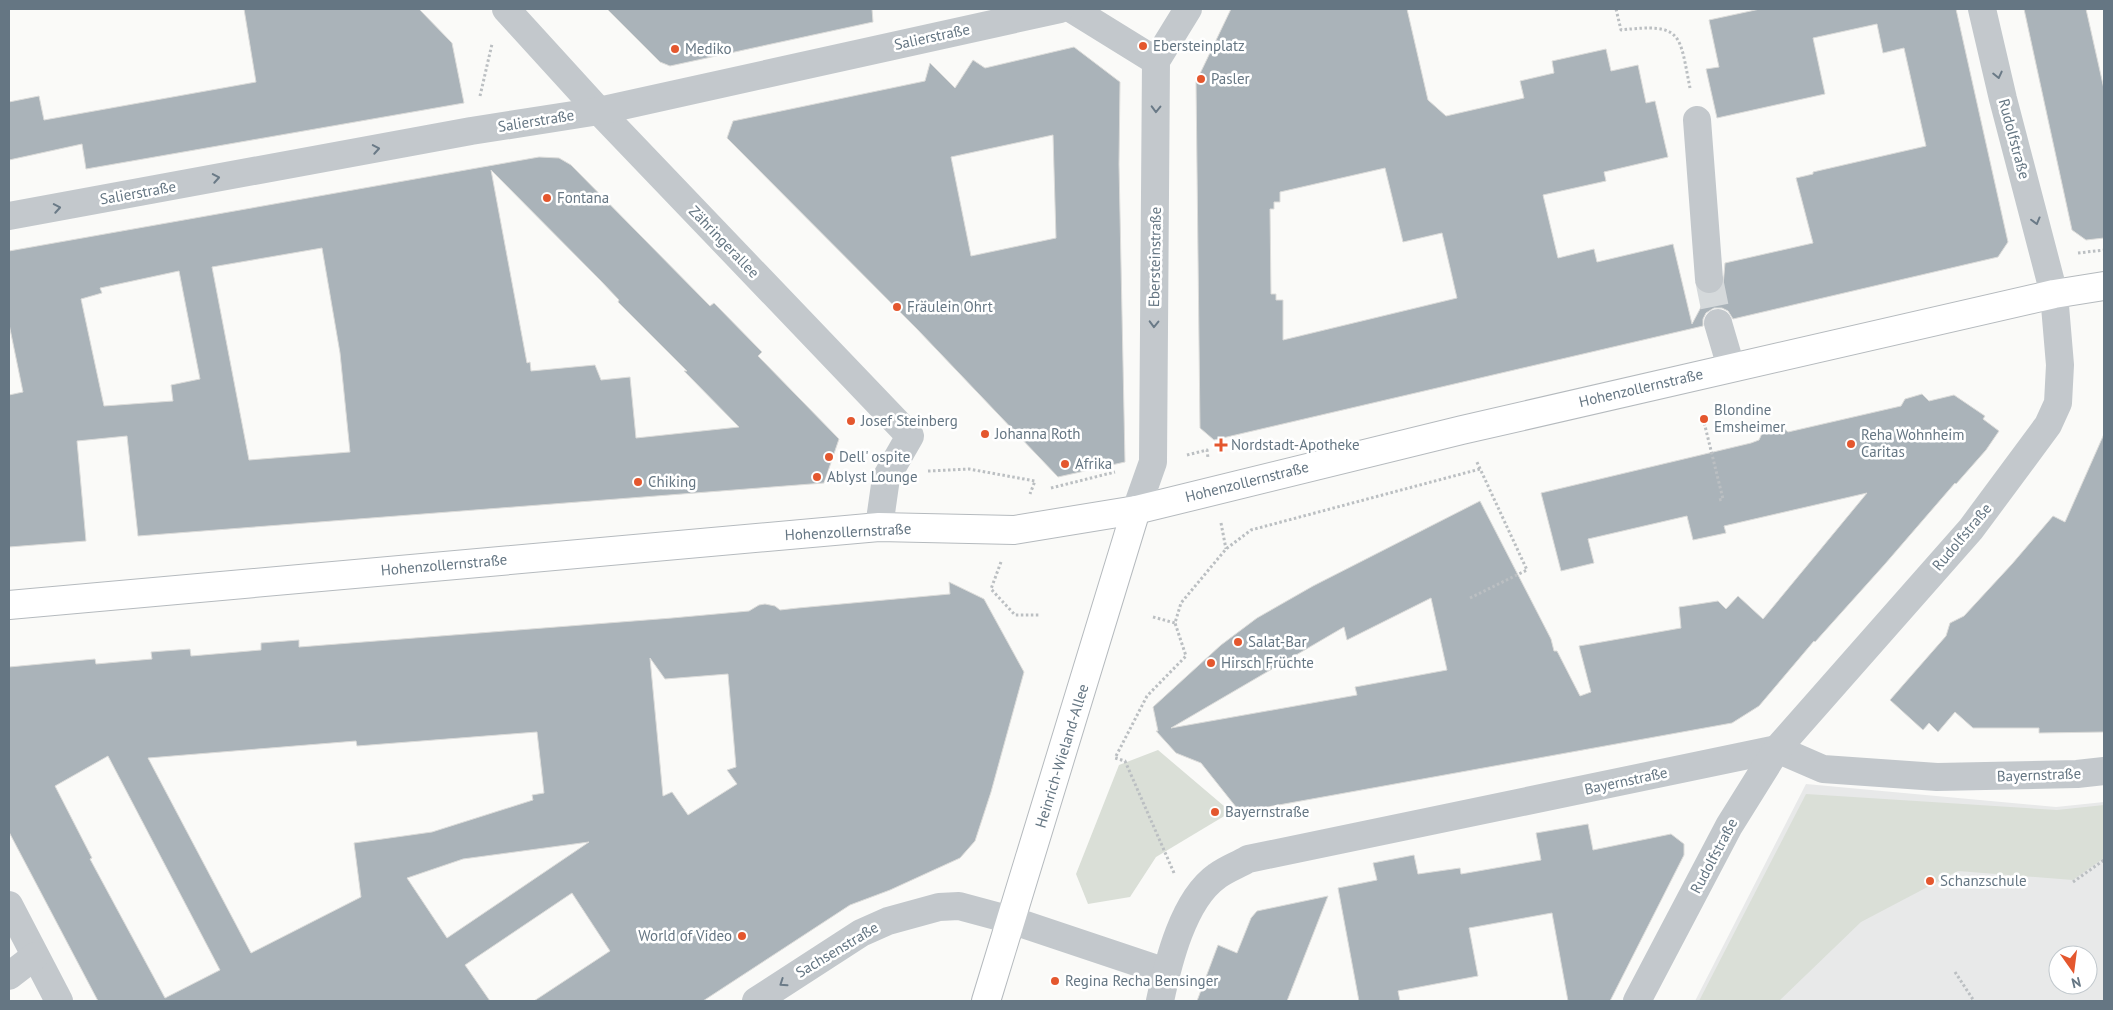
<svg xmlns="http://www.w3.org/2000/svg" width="2113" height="1010" font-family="'PT Sans',sans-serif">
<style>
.built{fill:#e8e9e9;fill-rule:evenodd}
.green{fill:#dadfd7}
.building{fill:#aab3b9;stroke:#dcdcda;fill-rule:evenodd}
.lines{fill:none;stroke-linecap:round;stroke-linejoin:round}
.minor-tunnel{stroke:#d5d9db;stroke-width:28;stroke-dasharray:28 14;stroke-linecap:butt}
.major-casing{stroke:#b5babe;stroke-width:30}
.path{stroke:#bbbfc2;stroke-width:3;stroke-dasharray:2.5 2.5;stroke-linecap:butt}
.minor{stroke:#c3c8cc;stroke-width:28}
.major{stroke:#fff;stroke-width:28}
.oneway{stroke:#6a7a87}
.poi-dot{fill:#e4572e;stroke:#fff;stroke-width:2}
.labels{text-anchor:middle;stroke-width:5;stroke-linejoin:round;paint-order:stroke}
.street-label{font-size:15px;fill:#657683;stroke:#fff}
.poi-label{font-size:15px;fill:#657683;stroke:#fff;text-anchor:start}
</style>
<rect width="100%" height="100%" fill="#fafaf8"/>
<path class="built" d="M1806 784 2056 807 2104 802V1001H1695ZM2058 955H2088V985H2058Z"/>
<g class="green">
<path d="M1158 750 1231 812 1156 857 1130 897 1088 904 1076 874 1119 765Z"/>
<path d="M1806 794 2057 810 2104 805V858L2073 880 1958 871 1861 922 1779 1001H1699Z"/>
</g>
<g class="building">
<path d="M244 9H419L452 43 464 103 86 169 82 144 9 160V102L39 96 44 120 256 82Z"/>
<path d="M607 9H872L873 22 670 66 660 62Z"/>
<path d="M1231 9H1407L1428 100 1446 116 1524 98 1520 81 1554 73 1552 61 1606 49 1611 71 1638 65 1646 103 1655 101 1668 157 1604 172 1606 181 1543 195 1558 258 1594 249 1597 262 1673 244 1692 324 1708 294 1717 292 1723 286 1725 263 1813 243 1796 178 1813 174V172L1926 146 1904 48 1883 53 1877 24 1813 38 1825 94 1717 118 1706 69 1719 67 1709 20 1760 9H1956L2008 242 1998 257 1733 319 1728 311 1722 308H1714L1706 313 1703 319V326L1214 440 1200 428 1196 82ZM1385 168 1403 242 1442 233 1457 298 1283 340V300H1276V294H1271L1270 209H1274V202H1280V192Z"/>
<path d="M2024 9H2086L2104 89V238L2086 240 2072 230Z"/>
<path d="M1074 47 1120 82 1119 164 1125 462 1058 477 917 329 727 138 733 121 925 81 930 63 955 88 973 60 985 68ZM1053 135 1056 238 971 256 951 157Z"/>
<path d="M539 157 559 158 571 165 710 306 714 303 762 352 758 356 839 439 824 483 138 536 127 436 77 441 86 541 9 547V395L23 392 9 324V251ZM491 170 601 281 619 300 618 302 687 371H684L739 427 636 438 630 377 601 380 595 365 531 371 530 362 527 363ZM322 248 340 353 350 452 249 460 212 267ZM179 271 200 379 171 385 173 401 104 406 81 299 102 293 100 288Z"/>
<path d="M1922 394 1929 401 1954 395 1985 416 1983 419 1999 431 1986 450 1956 484 1955 483 1885 564 1815 642 1814 641 1759 706 1732 723 1240 812 1201 763 1176 753 1156 731H1158L1153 707 1221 645 1257 618 1313 586 1480 501 1551 639 1554 651H1557L1580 696 1591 692 1579 646 1681 628 1679 607 1718 601 1726 609 1738 596 1763 619 1867 493 1724 526 1726 533 1693 540 1687 516 1588 539 1594 563 1561 571 1541 493 1751 443 1759 440 1764 429 1781 426 1788 432 1901 406 1905 399ZM1431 598 1447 670 1355 687 1357 695 1171 728 1344 627 1347 640Z"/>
<path d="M2104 434V732L2039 733V728H1973L1955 712 1938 732 1929 723 1923 730 1890 700 1946 636 1950 623 1964 616 2012 564 2053 516 2065 522Z"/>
<path d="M949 582 984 599 1024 672 991 792 975 841 960 858 890 890 850 905 703 1001H534L610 951 572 893 465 965 490 1001H98L9 832V667L95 659 96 664 152 659 151 652 190 649 191 656 261 650V643L299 640V647L672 618 749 611 759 605 765 604 775 606 780 610 798 608 950 594ZM650 658 665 679 728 674 736 767 727 770 737 784 688 815 672 792 663 796ZM537 732 544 793 532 795 533 800 432 832 354 843 361 897 251 953 148 758 356 741 357 746ZM108 756 220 970 165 998 90 859 92 858 55 786ZM589 842 447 938 407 878 463 859Z"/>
<path d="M1588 824 1593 850 1671 834 1684 844V855L1610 1001H1568L1552 913 1469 928 1478 976 1398 991 1400 1001H1359L1338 888 1377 880 1373 863 1414 855 1418 874 1460 868 1461 874 1541 860 1536 833Z"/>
<path d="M1328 896 1287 1001H1197L1218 945 1237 953 1251 918 1257 911Z"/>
</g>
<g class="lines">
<path class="minor-tunnel" d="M1709 279 1718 323"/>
<defs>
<g id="major">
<path d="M9 605 879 527 1014 530 1136 510 1462 430 2054 294 2104 286"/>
<path d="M986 1001 1136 510"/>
</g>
</defs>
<use href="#major" class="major-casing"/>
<g class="path">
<path d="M1616 9 1621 30C1683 23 1679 33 1690 88"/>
<path d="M480 96 492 44"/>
<path d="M2078 253 2104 250"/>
<path d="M1703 418 1723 499 1719 500"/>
<path d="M1187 455 1207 450 1208 458"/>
<path d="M928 471 969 469 1035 481 1030 494"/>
<path d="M1051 488 1115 472"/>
<path d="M1221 523 1226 549"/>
<path d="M1001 562 991 589 1015 615H1039"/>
<path d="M1470 598 1527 570 1476 460"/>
<path d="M1153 617 1175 623"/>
<path d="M1174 873 1125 761 1115 758 1147 696 1186 656 1175 623 1181 603 1226 549 1251 530 1480 469"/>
<path d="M2073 882 2104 860"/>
<path d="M1955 972 1974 1001"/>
</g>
<g class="minor">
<path d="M506 9 599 111 910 436 886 478 879 527"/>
<path d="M1072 9 1156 61"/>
<path d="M1697 120 1709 279"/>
<path d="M9 216 471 131 599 111 1060 9"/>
<path d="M1718 323 1731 367"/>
<path d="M1136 510 1153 462 1156 61 1188 9"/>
<path d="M9 905 59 1001"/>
<path d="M9 976 35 956"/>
<path d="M756 1001 861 933 888 921 939 907 959 906 1011 920 1166 972"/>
<path d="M1160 1001C1168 963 1183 900 1217 876 1226 869 1238 865 1248 859L1777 749 1823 769 1937 777 2077 774 2104 771"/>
<path d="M1637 1001 1729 826 1777 749 1971 529 2048 425 2058 403 2060 365 2054 294 2003 99 1982 9"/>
</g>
<use href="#major" class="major"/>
</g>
<defs><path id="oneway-chevron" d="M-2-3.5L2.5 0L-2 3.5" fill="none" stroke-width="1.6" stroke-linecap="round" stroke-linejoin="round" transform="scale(1.25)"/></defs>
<g class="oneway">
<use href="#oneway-chevron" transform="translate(1998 75) rotate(77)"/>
<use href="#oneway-chevron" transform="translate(1156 109) rotate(91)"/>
<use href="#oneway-chevron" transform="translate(376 149) rotate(-10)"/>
<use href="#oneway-chevron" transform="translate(216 178) rotate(-10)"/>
<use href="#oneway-chevron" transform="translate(57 208) rotate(-10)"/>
<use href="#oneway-chevron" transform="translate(2036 221) rotate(75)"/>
<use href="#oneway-chevron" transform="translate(1154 324) rotate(91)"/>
<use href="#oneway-chevron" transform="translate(783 983) rotate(146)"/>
</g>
<g class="poi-dot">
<circle cx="1143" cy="46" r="5"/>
<circle cx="675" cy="49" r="5"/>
<circle cx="1201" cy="79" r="5"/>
<circle cx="547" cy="198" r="5"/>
<circle cx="897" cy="307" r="5"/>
<circle cx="1704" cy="419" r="5"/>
<circle cx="851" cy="421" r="5"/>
<circle cx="985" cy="434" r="5"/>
<circle cx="1851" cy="444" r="5"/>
<path d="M1218.5 437.5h5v5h5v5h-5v5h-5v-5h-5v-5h5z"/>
<circle cx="829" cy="457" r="5"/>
<circle cx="1065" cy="464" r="5"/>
<circle cx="817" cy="477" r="5"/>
<circle cx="638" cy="482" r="5"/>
<circle cx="1238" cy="642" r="5"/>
<circle cx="1211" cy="663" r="5"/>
<circle cx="1215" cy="812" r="5"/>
<circle cx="1930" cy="881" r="5"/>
<circle cx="742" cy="936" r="5"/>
<circle cx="1055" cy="981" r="5"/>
</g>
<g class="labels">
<g class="street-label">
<text transform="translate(932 37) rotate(-12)" y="5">Salierstraße</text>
<text transform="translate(536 121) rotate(-9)" y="5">Salierstraße</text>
<text transform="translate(2014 139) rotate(75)" y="5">Rudolfstraße</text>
<text transform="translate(138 193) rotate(-10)" y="5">Salierstraße</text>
<text transform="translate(724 242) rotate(46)" y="5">Zähringerallee</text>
<text transform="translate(1155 257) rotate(-89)" y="5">Ebersteinstraße</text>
<text transform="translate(1641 388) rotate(-13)" y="5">Hohenzollernstraße</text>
<text transform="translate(1247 482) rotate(-14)" y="5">Hohenzollernstraße</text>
<text transform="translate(848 532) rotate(-3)" y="5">Hohenzollernstraße</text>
<text transform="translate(1962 537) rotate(-50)" y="5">Rudolfstraße</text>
<text transform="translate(444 565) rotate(-5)" y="5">Hohenzollernstraße</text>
<text transform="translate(1062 756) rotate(-73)" y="5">Heinrich-Wieland-Allee</text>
<text transform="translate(2039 775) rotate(-2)" y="5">Bayernstraße</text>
<text transform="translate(1626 781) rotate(-12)" y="5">Bayernstraße</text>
<text transform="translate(1714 856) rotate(-62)" y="5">Rudolfstraße</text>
<text transform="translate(837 950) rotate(-31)" y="5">Sachsenstraße</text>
</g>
<g class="poi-label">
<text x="1153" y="51">Ebersteinplatz</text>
<text x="685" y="54">Mediko</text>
<text x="1211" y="84">Pasler</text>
<text x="557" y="203">Fontana</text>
<text x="907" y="312">Fräulein Ohrt</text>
<text x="1714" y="415">Blondine<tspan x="1714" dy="17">Emsheimer</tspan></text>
<text x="861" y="426">Josef Steinberg</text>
<text x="995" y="439">Johanna Roth</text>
<text x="1861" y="440">Reha Wohnheim<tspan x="1861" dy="17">Caritas</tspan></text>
<text x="1231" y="450">Nordstadt-Apotheke</text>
<text x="839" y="462">Dell' ospite</text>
<text x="1075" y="469">Afrika</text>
<text x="827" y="482">Ablyst Lounge</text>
<text x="648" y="487">Chiking</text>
<text x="1248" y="647">Salat-Bar</text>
<text x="1221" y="668">Hirsch Früchte</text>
<text x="1225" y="817">Bayernstraße</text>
<text x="1940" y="886">Schanzschule</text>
<text x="732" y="941" text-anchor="end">World of Video</text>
<text x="1065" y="986">Regina Recha Bensinger</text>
</g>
</g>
<rect width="2113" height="1010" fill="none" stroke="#657683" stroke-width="20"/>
<g transform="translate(2073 970) rotate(166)"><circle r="24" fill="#ffffff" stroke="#c1c8cd"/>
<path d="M0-4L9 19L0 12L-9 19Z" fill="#e4572e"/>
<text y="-8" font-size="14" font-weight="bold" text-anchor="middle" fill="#657683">N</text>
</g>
</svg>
